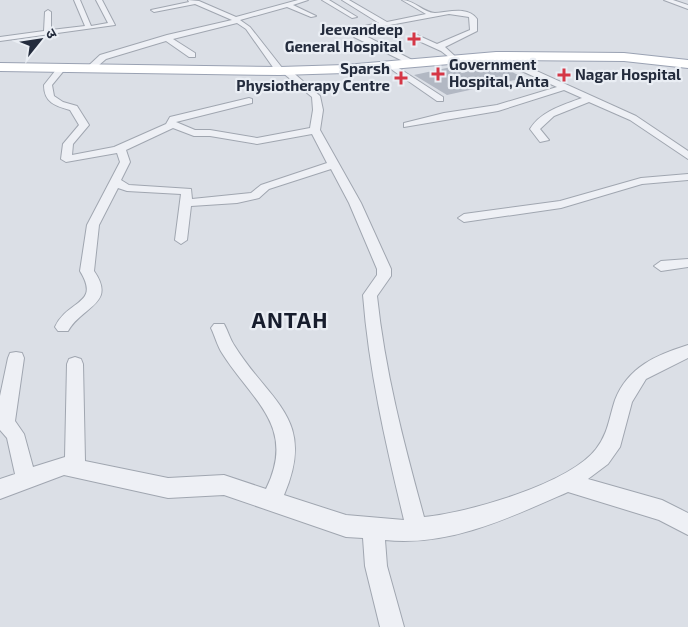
<svg xmlns="http://www.w3.org/2000/svg" width="688" height="627" font-family="'Exo 2','Noto Sans Devanagari',sans-serif">
<style>
.building{fill:#b2b8c3}
.lines{fill:none;stroke-linecap:round;stroke-linejoin:round}
.street-casing{stroke:#a0a6b0;stroke-width:2}
.primary-casing{stroke:#9aa2b3;stroke-width:2}
.street{fill:#eef0f5;fill-rule:evenodd}
.primary{fill:#fff;fill-rule:evenodd}
.poi-dot{fill:#d53746;stroke:#eaeef4;stroke-width:2}
.labels{text-anchor:middle;stroke-width:4.5;stroke-linejoin:round;paint-order:stroke}
.far-poi-label{font-size:15px;font-weight:bold;fill:#242c3d;stroke:#eaeef4;text-anchor:end}
.district-label{font-size:22px;font-weight:bold;letter-spacing:1px;fill:#171d2d;stroke:#eaeef4}
</style>
<rect width="100%" height="100%" fill="#dbdfe6"/>
<path class="building" d="M496 64 524 78 447 95 414 75 451 67 462 73Z"/>
<g class="lines">
<defs>
<g id="street">
<path d="M74 0H80L91 26 108 23 96 0H102L115 25 0 41V37L44 31 45 12 48 10 51 12V30L85 26Z"/>
<path d="M188 0 199 1 236 17 298 0H308L293 5 316 16 311 17 287 7 240 20 250 27 283 69H289L320 96 323 110 320 130 361 203 391 269V276L377 296C385 372 404 444 424 517 467 513 569 484 596 449 608 434 609 418 615 400 628 367 656 355 688 345V358L646 379 632 402 620 447 608 464 588 479 662 500 688 513V535L659 520 568 492C511 517 449 547 385 540L387 566 404 627H380L365 566 363 538 346 537 224 495 168 498 64 475 0 499V479L15 474 7 438 0 430V396L8 358 10 353 16 352 22 353 24 358 15 421 24 434 33 467 65 457 67 364 69 359 75 357 81 359 83 364 85 461 168 478 224 475 266 489C297 426 252 401 222 353 217 345 215 336 211 328L214 324H224C228 331 230 339 234 345 269 402 317 418 284 495L346 515 404 520C386 445 369 372 363 295L377 275V269L349 203 331 169 269 189 259 198 237 203 191 206 187 240 181 244 175 240 181 194 127 191 118 188 99 225 94 271C117 304 82 306 68 331H58L55 327C68 299 101 305 80 271L87 225 120 162 117 153 66 162 61 159 63 144 79 125 70 110C56 106 44 103 44 85L59 66 66 68 52 85 54 96 63 102 77 106 89 125 73 144 72 155 114 147 166 124 170 117 249 98 252 99V103L176 122 195 130H210L257 138 310 128 313 110 312 97 283 73H277L246 29 237 23 173 39 195 53V57H189L166 41 106 59 92 71 85 69 100 55 167 35 232 20 195 4 154 12 151 10 189 2ZM173 128 194 136H210L257 144 312 134 327 163 261 185 251 193 192 199 191 189 129 185 121 180 130 162 126 150Z"/>
<path d="M322 0H329L357 17 352 18Z"/>
<path d="M342 0H349L387 22 426 14 402 0C414 0 424 13 435 13 449 12 468 6 477 19V31L445 47 458 59 454 61 441 51 410 37 417 35 437 44 470 30 469 17 449 14 352 32 350 29 379 23Z"/>
<path d="M664 0H673L688 5V9Z"/>
<path d="M354 33H360L418 63 411 65 354 37Z"/>
<path d="M493 54H499L636 116 688 151V159L630 120 589 102 554 116 540 129 549 140 540 142 530 129C541 111 563 105 582 98L564 90 498 111 404 127V123L444 113 497 105 557 87 493 58Z"/>
<path d="M391 63 443 97V101H437L388 67 387 65Z"/>
<path d="M688 174V180L642 184 561 208 464 222 458 218 464 214 560 201 641 178Z"/>
<path d="M688 259V267L661 271 654 266 661 261Z"/>
</g>
<path id="primary" d="M496 52 624 53 688 60V68L624 61 496 60 345 73 280 75 0 71V63L280 67 345 65Z"/>
</defs>
<use href="#street" class="street-casing"/>
<use href="#primary" class="primary-casing"/>
<use href="#street" class="street"/>
<use href="#primary" class="primary"/>
</g>
<g class="poi-dot">
<path d="M411.5 31.5h5v5h5v5h-5v5h-5v-5h-5v-5h5z"/>
<path d="M435.5 66.5h5v5h5v5h-5v5h-5v-5h-5v-5h5z"/>
<path d="M561.5 67.5h5v5h5v5h-5v5h-5v-5h-5v-5h5z"/>
<path d="M398.5 70.5h5v5h5v5h-5v5h-5v-5h-5v-5h5z"/>
</g>
<g class="labels">
<g class="far-poi-label">
<text x="403" y="35">Jeevandeep<tspan x="403" dy="17">General Hospital</tspan></text>
<text x="449" y="70" text-anchor="start">Government<tspan x="449" dy="17">Hospital, Anta</tspan></text>
<text x="390" y="74">Sparsh<tspan x="390" dy="17">Physiotherapy Centre</tspan></text>
<text x="575" y="80" text-anchor="start">Nagar Hospital</text>
</g>
<g class="district-label">
<text x="290" y="328">ANTAH</text>
</g>
</g>
<g transform="translate(40 40) rotate(60)" stroke="#eaeef4" stroke-width="4" paint-order="stroke">
<path d="M0-4L9 19L0 12L-9 19Z" fill="#242c3d"/>
<text y="-8" font-size="14" font-weight="bold" text-anchor="middle" fill="#242c3d">उ</text>
</g>
</svg>
